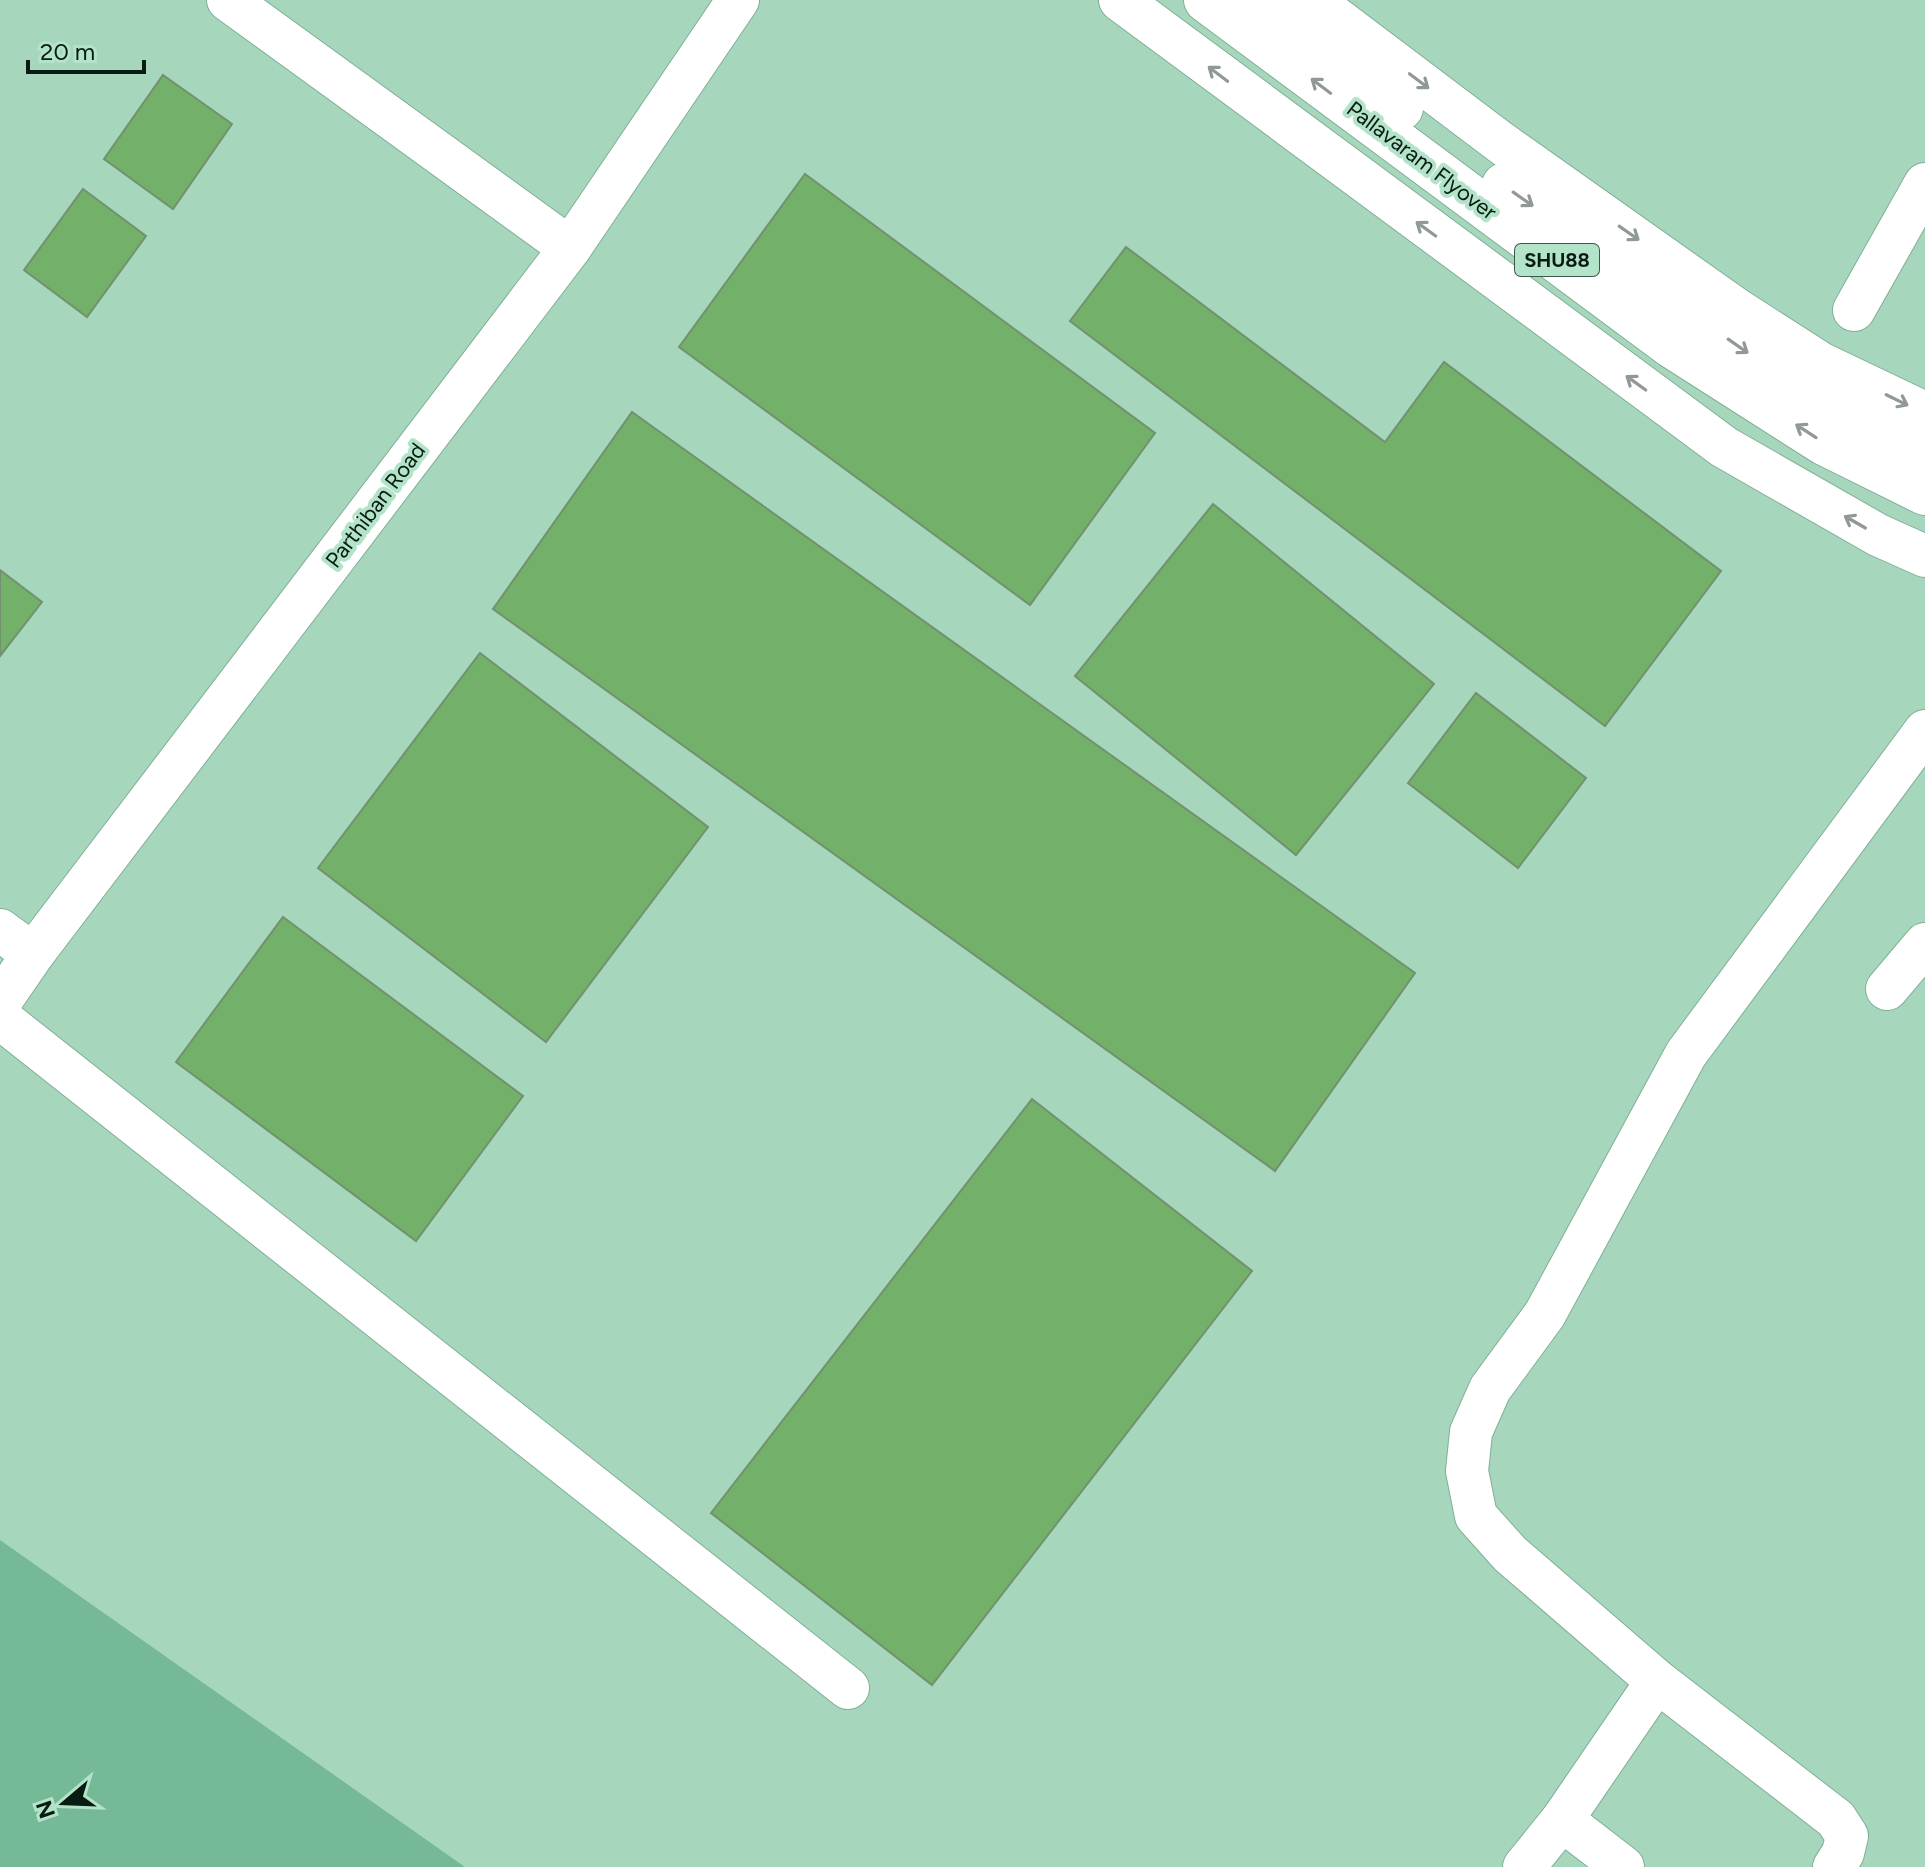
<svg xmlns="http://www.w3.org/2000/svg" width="1925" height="1867" font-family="Figtree,sans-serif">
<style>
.green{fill:#76b997}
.building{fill:#73b06a;stroke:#73916e;stroke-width:2}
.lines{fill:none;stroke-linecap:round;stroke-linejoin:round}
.minor-casing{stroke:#80af96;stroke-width:44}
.major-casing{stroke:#80af96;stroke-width:46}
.minor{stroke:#fff;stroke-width:42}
.major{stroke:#fff;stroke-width:44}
.oneway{stroke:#909995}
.labels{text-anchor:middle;stroke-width:8;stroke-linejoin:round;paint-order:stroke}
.shield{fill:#b3e4ca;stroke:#3c584a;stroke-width:2}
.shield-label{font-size:20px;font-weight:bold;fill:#091c13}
.street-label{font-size:22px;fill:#091c13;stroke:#b3e4ca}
</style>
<rect width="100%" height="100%" fill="#a6d7bd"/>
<path class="green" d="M0 1540 465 1867H0Z"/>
<g class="building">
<path d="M163 75 232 124 173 209 104 159Z"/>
<path d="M805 174 1155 433 1030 605 679 347Z"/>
<path d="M83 189 146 236 87 317 24 270Z"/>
<path d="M1126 247 1385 442 1444 362 1721 571 1605 726 1070 321Z"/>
<path d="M632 412 1415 973 1275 1171 493 609Z"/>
<path d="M1213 504 1434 684 1296 855 1075 676Z"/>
<path d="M0 570 42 602 0 656Z"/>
<path d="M480 653 708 827 546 1042 318 868Z"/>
<path d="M1476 693 1586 778 1518 868 1408 783Z"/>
<path d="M283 917 523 1096 416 1241 176 1062Z"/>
<path d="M1032 1099 1252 1271 932 1685 711 1513Z"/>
</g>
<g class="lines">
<defs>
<g id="minor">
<path d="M228 0 570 248"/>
<path d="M1120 0 1724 447 1878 535 1925 556"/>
<path d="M1312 0 1500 142 1736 309 1820 363 1925 413"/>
<path d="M1854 310 1925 184"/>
<path d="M0 930 33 954"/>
<path d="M1887 989 1925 944"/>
<path d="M0 1002 33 954 570 248 738 0"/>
<path d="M0 1018 848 1688"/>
<path d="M1524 1867 1562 1820"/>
<path d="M1623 1867 1562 1820 1657 1681"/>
<path d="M1834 1867 1843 1853 1847 1836 1836 1819 1657 1681 1510 1554 1476 1516 1467 1471 1471 1432 1490 1389 1545 1314 1686 1054 1925 731"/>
</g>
<g id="major">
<path d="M1206 0 1672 346 1824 443 1925 493"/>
<path d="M1260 0 1401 108"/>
<path d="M1504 185 1765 365 1925 455"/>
</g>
</defs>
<use href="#minor" class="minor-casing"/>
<use href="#major" class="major-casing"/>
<use href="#minor" class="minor"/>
<use href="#major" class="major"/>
</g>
<defs><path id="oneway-shaft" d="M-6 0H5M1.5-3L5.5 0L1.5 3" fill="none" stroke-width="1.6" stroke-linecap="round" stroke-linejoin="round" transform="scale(2)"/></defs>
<g class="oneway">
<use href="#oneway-shaft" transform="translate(1218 74) rotate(-143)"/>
<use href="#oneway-shaft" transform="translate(1419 81) rotate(37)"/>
<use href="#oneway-shaft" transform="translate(1321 86) rotate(-143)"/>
<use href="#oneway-shaft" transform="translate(1523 199) rotate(35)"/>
<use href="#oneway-shaft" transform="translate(1426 229) rotate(-144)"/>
<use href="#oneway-shaft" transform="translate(1629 233) rotate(35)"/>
<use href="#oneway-shaft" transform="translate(1738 346) rotate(35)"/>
<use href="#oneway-shaft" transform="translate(1636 383) rotate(-144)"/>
<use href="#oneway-shaft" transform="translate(1897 400) rotate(26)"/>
<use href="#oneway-shaft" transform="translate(1806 431) rotate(-147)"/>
<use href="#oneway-shaft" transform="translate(1855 522) rotate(-150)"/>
</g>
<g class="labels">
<rect class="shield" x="1515" y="244" width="84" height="32" rx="6"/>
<g class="shield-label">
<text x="1557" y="267">SHU88</text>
</g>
<g class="street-label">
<text transform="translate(1422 160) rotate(37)" y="8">Pallavaram Flyover</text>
<text transform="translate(375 505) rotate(-53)" y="8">Parthiban Road</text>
</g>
</g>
<g transform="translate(64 1803) rotate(251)" stroke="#b3e4ca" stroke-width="6" paint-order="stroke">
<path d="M0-6L14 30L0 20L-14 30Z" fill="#091c13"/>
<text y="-12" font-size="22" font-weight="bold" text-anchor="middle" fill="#091c13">N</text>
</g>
<path d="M28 60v12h116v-12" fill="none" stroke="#091c13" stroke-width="4"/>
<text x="40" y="60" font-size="24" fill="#091c13" stroke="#b3e4ca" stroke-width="6" paint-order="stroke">20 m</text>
</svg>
